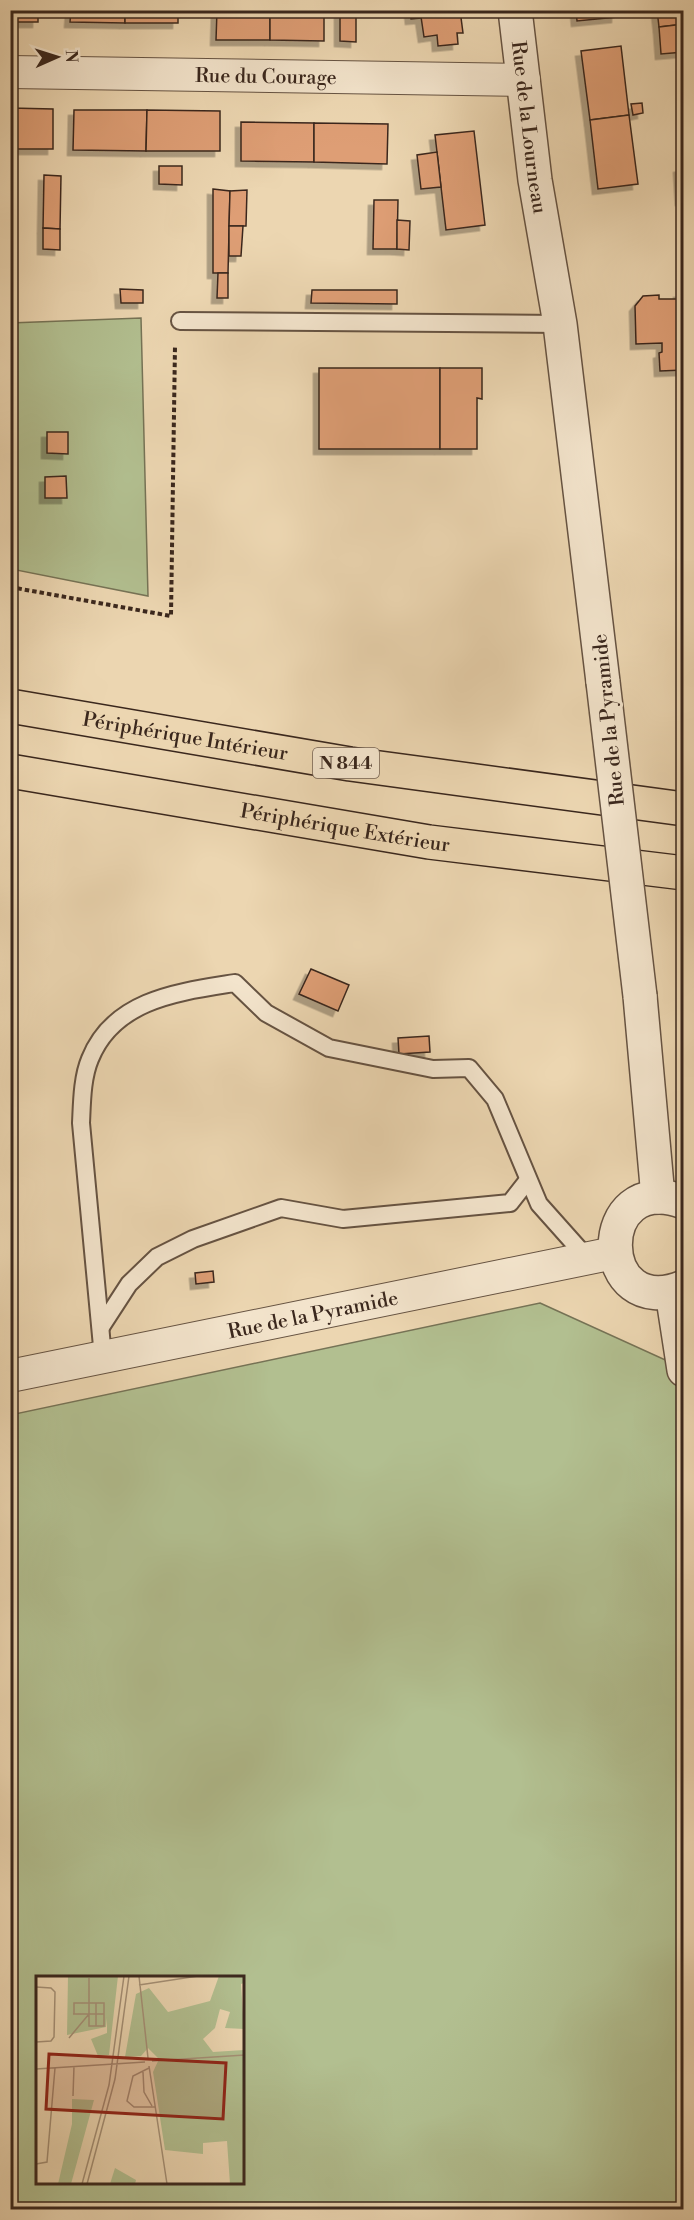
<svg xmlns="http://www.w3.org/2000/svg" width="694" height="2220" font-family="'Libre Bodoni',serif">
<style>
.green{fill:#b2bf90;stroke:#767356;stroke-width:1.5;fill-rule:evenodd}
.building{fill:#de9e75;stroke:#3a271d;stroke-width:1.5;filter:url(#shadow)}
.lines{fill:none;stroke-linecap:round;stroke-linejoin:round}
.service-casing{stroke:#665342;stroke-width:20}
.minor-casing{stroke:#665342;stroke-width:34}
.tertiary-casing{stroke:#665342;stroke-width:36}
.trunk-casing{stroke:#3a271d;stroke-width:36}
.path{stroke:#3a271d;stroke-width:4;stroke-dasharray:4.5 3;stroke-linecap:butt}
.service{stroke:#f3e4cc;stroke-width:16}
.minor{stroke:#f3e4cc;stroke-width:32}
.tertiary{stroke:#f3e4cc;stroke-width:33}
.trunk{stroke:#ecd6b1;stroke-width:33}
.tertiary-bridge-casing{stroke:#665342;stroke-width:36;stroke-linecap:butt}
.tertiary-bridge{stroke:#f3e4cc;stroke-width:33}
.labels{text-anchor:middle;stroke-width:6;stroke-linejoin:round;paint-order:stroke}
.shield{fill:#f3e4cc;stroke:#726052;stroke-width:1.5}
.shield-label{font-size:18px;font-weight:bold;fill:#3a271d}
.street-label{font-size:20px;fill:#3a271d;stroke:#f3e4cc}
.inset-road{fill:none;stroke:#a59076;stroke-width:1.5}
.view{fill:#8f2418;fill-opacity:0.15;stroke:#8f2418;stroke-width:3}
.inset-edge{fill:none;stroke:#3a271d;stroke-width:3}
</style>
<defs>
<filter id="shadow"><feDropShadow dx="-5.5" dy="5.5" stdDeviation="0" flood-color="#0004"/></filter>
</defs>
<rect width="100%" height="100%" fill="#ecd6b1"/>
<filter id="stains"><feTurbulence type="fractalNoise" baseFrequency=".00333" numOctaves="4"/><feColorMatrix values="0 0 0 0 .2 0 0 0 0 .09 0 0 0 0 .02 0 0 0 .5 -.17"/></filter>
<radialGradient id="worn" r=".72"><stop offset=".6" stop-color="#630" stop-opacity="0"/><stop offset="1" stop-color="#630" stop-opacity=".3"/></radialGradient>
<g class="green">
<path d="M141 318 148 596 11 569 10 323Z"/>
<path d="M540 1303 683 1368V2209H11L10 1415ZM38 1977H243V2182H38Z"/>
</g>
<g class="building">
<rect x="10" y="10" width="28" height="12"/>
<path d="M71 10H125V23L70 22Z"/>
<rect x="125" y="10" width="53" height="13"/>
<path d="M217 10H270V40H216Z"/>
<path d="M270 10H324V41L270 40Z"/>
<path d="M340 10H356V42L340 41Z"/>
<path d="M410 10H420L421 18 411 19Z"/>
<path d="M420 10H460L463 33H457L458 44 438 46 437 35 424 37Z"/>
<path d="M576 10H617V17L577 21Z"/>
<path d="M657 10H684V24L659 27Z"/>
<path d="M684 24V52L661 54 659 27Z"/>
<path d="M621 46 629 115 590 120 581 51Z"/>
<path d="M642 103 643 113 633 115 631 104Z"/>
<path d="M10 108 53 109V149H10Z"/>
<path d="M74 110H147L146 151 73 150Z"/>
<path d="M147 110 220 111V151H146Z"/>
<path d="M629 115 638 184 598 189 590 120Z"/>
<path d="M241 122 314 123V162L241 161Z"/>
<path d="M314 123 388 124 387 164 314 162Z"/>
<path d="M474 131 485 225 446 230 435 135Z"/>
<path d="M437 152 441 187 421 189 417 155Z"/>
<path d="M159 166H182V185L159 184Z"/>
<path d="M684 166V200H681L679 167Z"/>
<path d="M44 175 61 176 60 229 43 228Z"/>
<path d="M213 189 230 191 228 273H213Z"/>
<path d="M247 190 246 226H229L230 191Z"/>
<path d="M374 200H398L397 249H373Z"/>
<path d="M397 220 410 221 409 250 397 249Z"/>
<path d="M229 226H243L241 256H229Z"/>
<path d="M43 228 60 229V250L43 249Z"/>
<path d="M218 273H228V298H217Z"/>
<path d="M120 289 143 290V303H121Z"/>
<path d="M312 290H397V304L311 303Z"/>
<path d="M679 292H684V370L660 371 659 353 662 352V343L636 344 635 306 643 296 659 295V299H680Z"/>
<rect x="319" y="368" width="121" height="81"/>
<path d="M440 368H482V399L477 398V449H440Z"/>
<path d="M47 432H68V454L47 453Z"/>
<path d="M66 476 67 498H45V477Z"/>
<path d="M311 969 349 985 338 1011 299 994Z"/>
<path d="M429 1036 430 1052 399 1054 398 1038Z"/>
<path d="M213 1271 214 1282 196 1284 195 1273Z"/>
</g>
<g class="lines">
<defs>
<g id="service">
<path d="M180 321 560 324"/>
<path d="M101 1327 129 1284 157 1257 193 1239 281 1208 343 1219 510 1203 528 1180"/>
<path d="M103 1357 81 1123C82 1103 82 1078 90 1059 114 999 179 992 235 983L266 1013 329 1048 433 1069 469 1068 495 1099 539 1204 588 1259"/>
</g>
<g id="minor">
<path id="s1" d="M10 72 524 80"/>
<path id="s2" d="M10 1376 614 1253"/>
</g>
<g id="tertiary">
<path id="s3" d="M515 10 535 180 560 324 603 682"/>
<path d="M640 996 658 1197"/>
<path d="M684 1202C591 1168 594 1324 684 1287"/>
<path d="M672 1292 684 1370"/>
</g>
<g id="trunk">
<path id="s4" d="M10 706 350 764 684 809"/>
<path id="s5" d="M10 771 429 842 684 873"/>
</g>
</defs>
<use href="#service" class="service-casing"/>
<use href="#minor" class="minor-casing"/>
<use href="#tertiary" class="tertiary-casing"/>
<use href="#trunk" class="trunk-casing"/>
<path class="path" d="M10 587 171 616 175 346"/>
<use href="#service" class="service"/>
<use href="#minor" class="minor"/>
<use href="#tertiary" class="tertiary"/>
<use href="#trunk" class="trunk"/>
<defs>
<path id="tertiary-bridge" d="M603 682 640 996"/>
</defs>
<use href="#tertiary-bridge" class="tertiary-bridge-casing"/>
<use href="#tertiary-bridge" class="tertiary-bridge"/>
</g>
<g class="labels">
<rect class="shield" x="313" y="748" width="66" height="30" rx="4.5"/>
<g class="shield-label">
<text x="346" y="769">N 844</text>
</g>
<g class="street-label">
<text dy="7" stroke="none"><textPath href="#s1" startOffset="256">Rue du Courage</textPath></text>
<text dy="7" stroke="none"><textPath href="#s3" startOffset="118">Rue de la Lourneau</textPath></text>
<text transform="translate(608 720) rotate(-96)" y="7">Rue de la Pyramide</text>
<text dy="7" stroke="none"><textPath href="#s4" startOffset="178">Périphérique Intérieur</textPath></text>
<text dy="7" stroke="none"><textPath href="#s5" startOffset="340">Périphérique Extérieur</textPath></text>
<text dy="7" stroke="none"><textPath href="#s2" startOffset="309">Rue de la Pyramide</textPath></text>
</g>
</g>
<g transform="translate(36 1976)">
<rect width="208" height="208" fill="#ecd6b1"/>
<path d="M32 0H82L73 79 62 80 55 63 71 57V42L70 51 31 59ZM183 0H208V7L205 8 208 53 189 52 194 36 184 33 179 52 167 63 177 76 208 74V208H194L191 165 167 167V178L129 174 117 96 123 83 112 72 105 80 89 81 100 18 113 12 132 36 174 25ZM36 123 58 124 35 208H22L36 148ZM79 192 100 204 99 208H74Z" fill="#b2bf90"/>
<path class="inset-road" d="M103 0 112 82M103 9 162 0M0 11 15 12 19 16 18 61 15 65 0 66M37 38H68M38 38V27H68V50H53V2M60 50V27M33 62 53 38M116 85 209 79M113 90 131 208M113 92 97 100 91 125 98 131H119M0 93 109 86M107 96 108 116 116 130M37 120 38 90M0 188 11 186 19 92M46 208 73 109 88 0M51 208 79 103 93 0"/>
<path class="view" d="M13 78 190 87 187 143 10 133Z"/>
<rect width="208" height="208" class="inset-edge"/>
</g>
<rect width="694" height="2220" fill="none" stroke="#ecd6b1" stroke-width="36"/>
<rect x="12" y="12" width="670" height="2196" fill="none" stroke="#3a271d" stroke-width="3"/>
<rect x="18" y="18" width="658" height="2184" fill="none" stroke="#3a271d" stroke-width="1.5"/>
<g transform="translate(57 57) rotate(87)" stroke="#f3e4cc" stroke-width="4.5" paint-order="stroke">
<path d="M0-4.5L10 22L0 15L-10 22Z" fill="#3a271d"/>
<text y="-9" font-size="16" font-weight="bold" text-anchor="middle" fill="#3a271d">N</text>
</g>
<rect width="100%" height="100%" filter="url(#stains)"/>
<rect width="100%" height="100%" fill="url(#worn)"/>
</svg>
